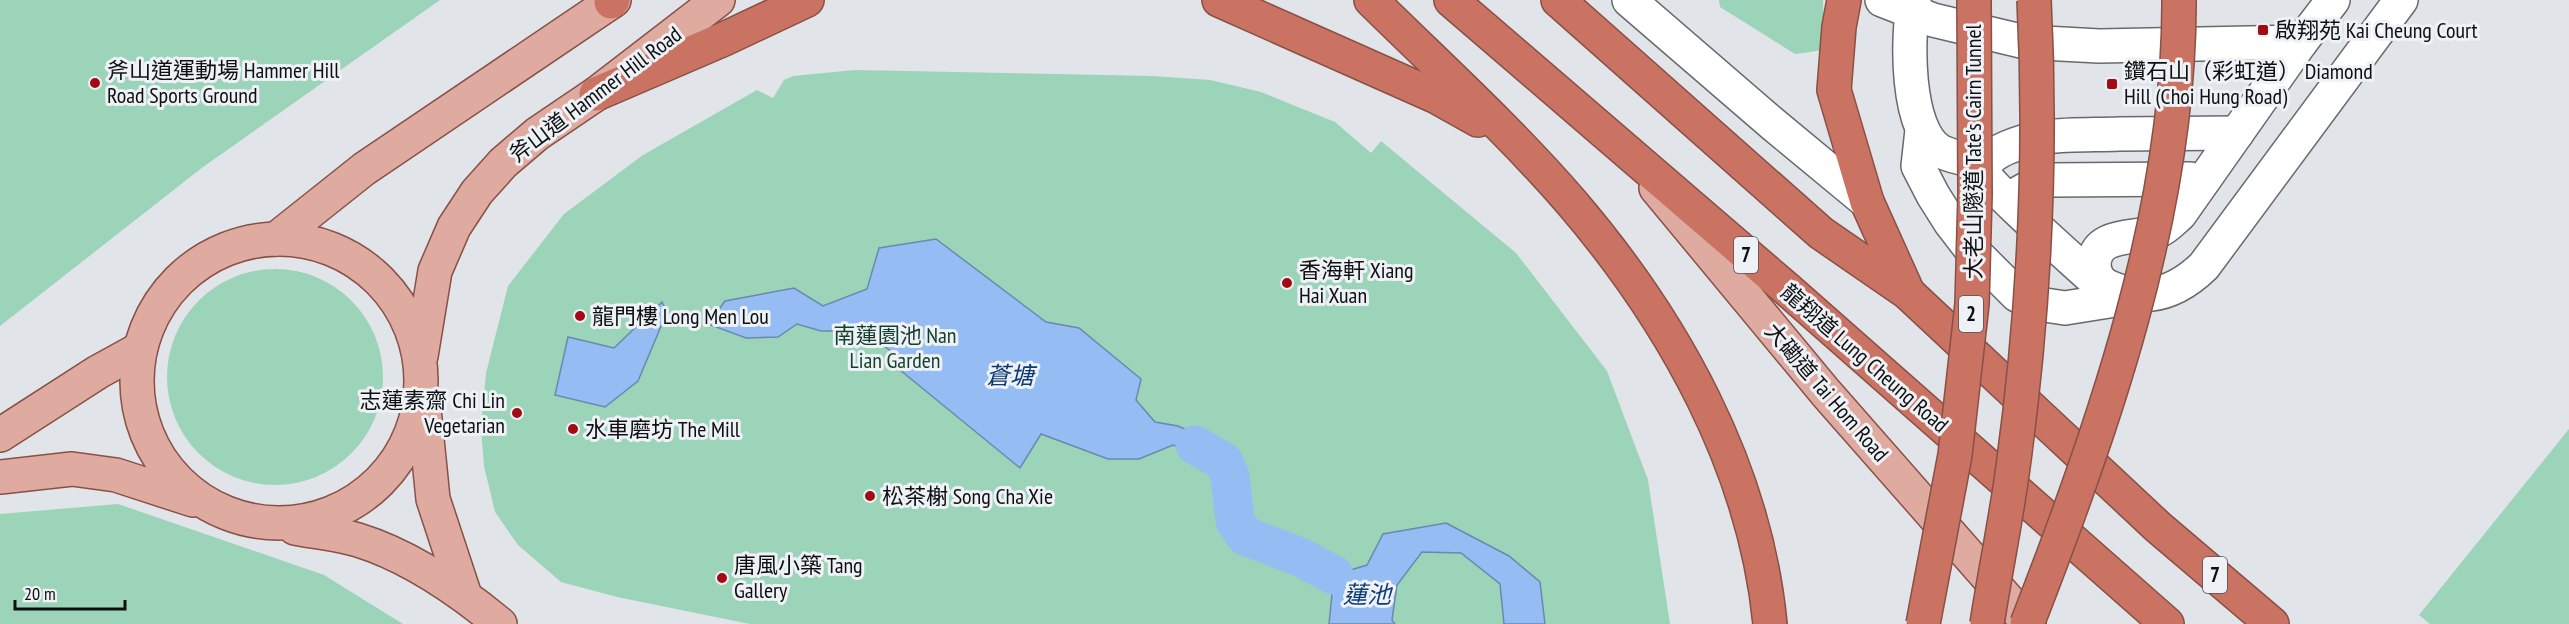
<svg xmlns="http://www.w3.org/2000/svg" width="2569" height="624" font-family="'PT Sans Narrow','Noto Sans TC',sans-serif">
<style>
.green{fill:#9bd4b8}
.water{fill:#95bcf3;stroke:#6c88af;stroke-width:1.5}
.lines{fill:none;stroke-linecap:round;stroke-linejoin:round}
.canal{stroke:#95bcf3;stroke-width:39}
.minor-casing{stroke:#676a6d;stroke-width:36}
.major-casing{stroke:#885046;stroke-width:36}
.highway-casing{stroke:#885046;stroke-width:36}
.minor{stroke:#fff;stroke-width:33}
.major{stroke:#dfaba1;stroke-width:33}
.highway{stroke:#ca7363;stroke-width:33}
.highway-bridge-casing{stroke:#885046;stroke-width:36;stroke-linecap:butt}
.highway-bridge{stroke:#ca7363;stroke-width:33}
.poi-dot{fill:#a30a13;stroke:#eef1f5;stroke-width:2}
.labels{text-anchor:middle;stroke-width:6;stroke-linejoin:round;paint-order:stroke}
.shield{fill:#eef1f5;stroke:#515355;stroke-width:1.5}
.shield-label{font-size:21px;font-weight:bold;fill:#0e0f10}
.poi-label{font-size:22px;fill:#0e0f10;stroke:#eef1f5;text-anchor:start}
.street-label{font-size:22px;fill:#0e0f10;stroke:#eef1f5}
.park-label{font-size:22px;fill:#133e2c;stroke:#eef1f5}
.water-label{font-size:24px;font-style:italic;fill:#093a76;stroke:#eef1f5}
</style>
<rect width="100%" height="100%" fill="#e1e4e8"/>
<g class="green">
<path d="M0 0H440L203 167 0 326Z"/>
<path d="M1719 0H1823L1824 50 1795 54 1720 7Z"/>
<path d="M855 70 1153 76 1210 80 1261 92 1335 122 1371 153 1381 141 1516 253 1607 371 1648 480 1670 624H750L617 597 561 582 518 545 495 512 484 466 481 428 486 373 508 286 564 214 643 155 757 90 773 98 784 80 793 76Z"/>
<circle cx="275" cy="377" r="108"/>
<path d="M2569 429V624H2430L2419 615Z"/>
<path d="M118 504 324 575 403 624H0V514Z"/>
</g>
<g class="water">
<path d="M936 239 1046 322 1079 328 1141 379 1136 400 1155 422 1178 426 1202 437 1190 452 1173 445 1139 459H1108L1041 434 1020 468 894 365 898 356 862 331H821L797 324 778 337 746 338 708 324 725 301 794 288 823 306 867 289 879 248Z"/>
<path d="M662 302 667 312 638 381 605 407 555 395 568 337 614 348Z"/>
<path d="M1446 523 1509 556 1540 582 1545 624H1504L1500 584 1461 553 1422 552 1397 585 1392 620 1395 624H1329L1334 575 1367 565 1383 534Z"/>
</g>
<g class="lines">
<path class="canal" d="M1195 445 1224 462 1230 476 1235 521 1245 536 1300 557 1334 575"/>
<defs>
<g id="minor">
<path d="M1629 0 1774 125 1867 202"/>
<path d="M1882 0 1933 20 2025 42 2099 46 2301 42"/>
<path d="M1914 0C1907 35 1905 130 1940 151 1954 158 1971 160 1985 163"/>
<path d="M1922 130 1918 166 1933 195 1950 222 1970 248 2017 295 2032 303 2065 308 2134 297"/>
<path d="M2237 133C2198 133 2158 134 2119 134 2095 135 2070 134 2046 137 2030 139 1980 151 1984 173 1987 185 2076 263 2091 277 2132 304 2169 300 2204 266L2401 0"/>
<path d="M2012 197 2035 184 2050 180 2190 179"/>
<path d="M2106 287C2099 281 2094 274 2094 264 2096 231 2137 240 2158 231 2166 228 2173 220 2180 214L2301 42 2333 0"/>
</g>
<g id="major">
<path d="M1656 188 1826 393 2029 624"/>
<circle cx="279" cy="381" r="142"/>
<path d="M276 239 364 169 614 0"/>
<path d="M421 356 435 271 454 227 477 192 503 163 537 134 596 94 718 0"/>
<path d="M424 409 433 499 465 596"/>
<path d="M0 435 98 372 138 350"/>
<path d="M0 477 72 469 116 475 193 500"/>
<path d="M295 528C315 532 338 534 358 540 410 556 459 590 500 624"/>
</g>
<g id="highway">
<path d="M1219 0 1437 97 1478 120"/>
<path d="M1371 0C1439 67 1510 131 1572 203 1673 321 1755 467 1770 624"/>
<path d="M1451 0 1788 290 2167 624"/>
<path d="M1558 0 1821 233 1908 293 2158 527 2272 624"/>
<path d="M1844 0 1839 27 1834 90 1867 202 1908 293"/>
<path d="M611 2 613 0"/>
<path d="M596 94 724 39 807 0"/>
</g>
</defs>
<use href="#minor" class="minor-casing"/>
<use href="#major" class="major-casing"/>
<use href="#highway" class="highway-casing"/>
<use href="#minor" class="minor"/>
<use href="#major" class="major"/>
<use href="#highway" class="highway"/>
<defs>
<g id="highway-bridge">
<path d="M1923 624 1955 455 1972 304 1975 195 1974 0"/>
<path d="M1987 624C1995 572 2006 520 2013 467 2034 313 2042 155 2034 0"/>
<path d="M2027 624C2103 430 2180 210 2179 0"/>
</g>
</defs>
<use href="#highway-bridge" class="highway-bridge-casing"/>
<use href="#highway-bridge" class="highway-bridge"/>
</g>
<g class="poi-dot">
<rect x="2257" y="24" width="12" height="12" rx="3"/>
<circle cx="95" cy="83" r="6"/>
<rect x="2106" y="78" width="12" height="12" rx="3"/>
<circle cx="1287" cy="283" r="6"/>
<circle cx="580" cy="316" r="6"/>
<circle cx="517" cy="413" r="6"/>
<circle cx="573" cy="429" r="6"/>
<circle cx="870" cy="496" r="6"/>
<circle cx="722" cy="578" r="6"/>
</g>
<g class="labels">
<g class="shield">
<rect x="1734" y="237" width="24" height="36" rx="4.5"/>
<rect x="1959" y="296" width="24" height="36" rx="4.5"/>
<rect x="2203" y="557" width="24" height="36" rx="4.5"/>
</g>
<g class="shield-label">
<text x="1746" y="262">7</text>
<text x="1971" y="321">2</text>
<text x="2215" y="582">7</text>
</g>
<g class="poi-label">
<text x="2275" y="38">啟翔苑 Kai Cheung Court</text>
<text x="107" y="78">斧山道運動場 Hammer Hill<tspan x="107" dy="25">Road Sports Ground</tspan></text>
<text x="2124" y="79">鑽石山（彩虹道） Diamond<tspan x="2124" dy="25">Hill (Choi Hung Road)</tspan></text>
<text x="1299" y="278">香海軒 Xiang<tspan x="1299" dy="25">Hai Xuan</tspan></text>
<text x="592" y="324">龍門樓 Long Men Lou</text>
<text x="505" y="408" text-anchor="end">志蓮素齋 Chi Lin<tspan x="505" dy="25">Vegetarian</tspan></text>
<text x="585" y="437">水車磨坊 The Mill</text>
<text x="882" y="504">松茶榭 Song Cha Xie</text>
<text x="734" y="573">唐風小築 Tang<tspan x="734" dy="25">Gallery</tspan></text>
</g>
<g class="street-label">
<text transform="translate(595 94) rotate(-37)" y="8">斧山道 Hammer Hill Road</text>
<text transform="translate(1973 152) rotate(-90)" y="8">大老山隧道 Tate's Cairn Tunnel</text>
<text transform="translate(1865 358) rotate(41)" y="8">龍翔道 Lung Cheung Road</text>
<text transform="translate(1827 392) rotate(49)" y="8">大磡道 Tai Hom Road</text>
</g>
<g class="park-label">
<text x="895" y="343">南蓮園池 Nan<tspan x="895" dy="25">Lian Garden</tspan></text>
</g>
<g class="water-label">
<text x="1010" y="384">蒼塘</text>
<text x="1367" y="603">蓮池</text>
</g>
</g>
<path d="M15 600v9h110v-9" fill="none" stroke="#0e0f10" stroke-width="3"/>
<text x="24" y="600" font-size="18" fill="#0e0f10" stroke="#eef1f5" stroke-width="4.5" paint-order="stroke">20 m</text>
</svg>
